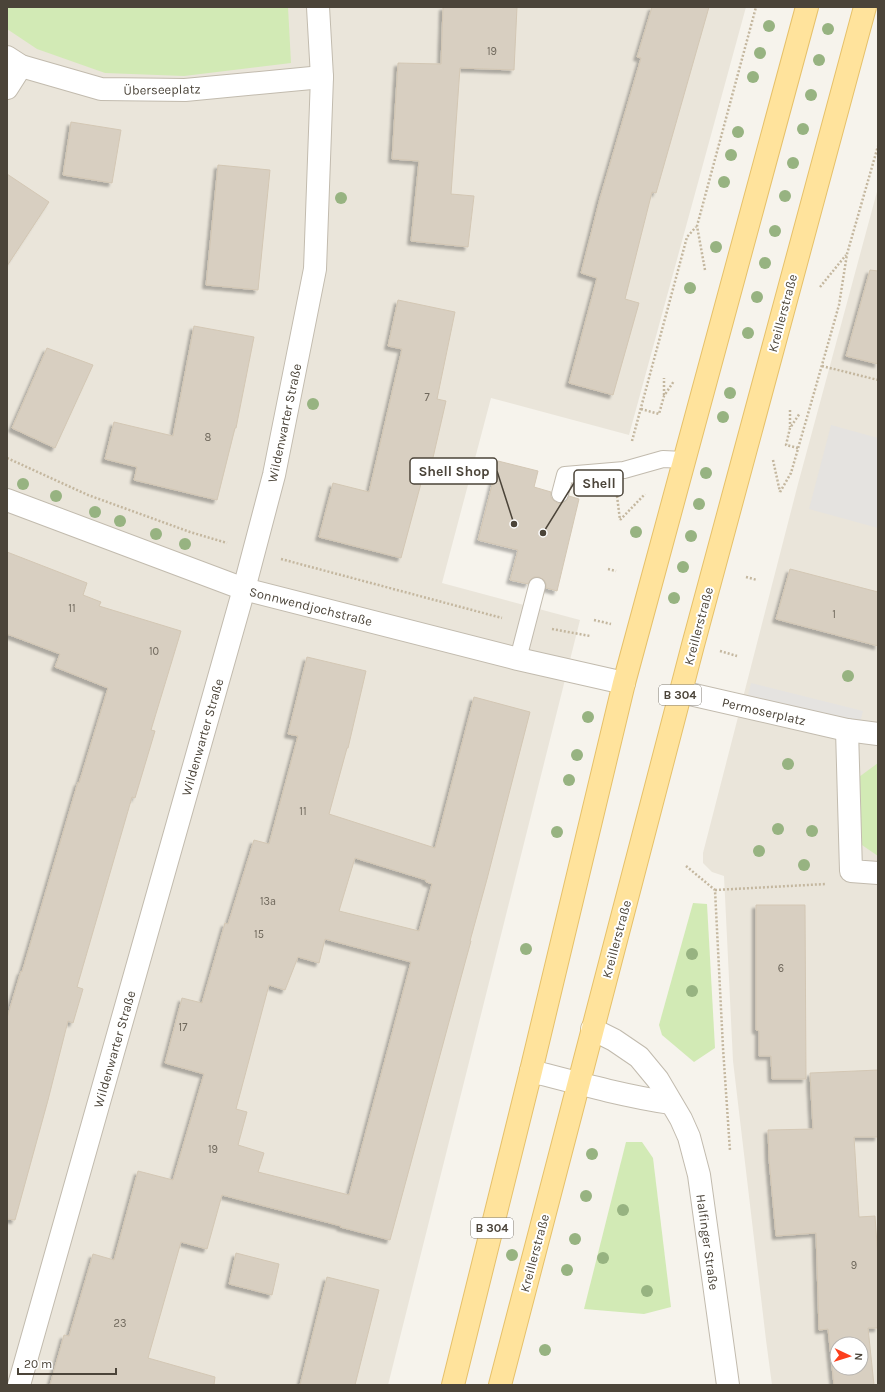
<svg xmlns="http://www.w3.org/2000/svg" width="885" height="1392" font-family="Karla,sans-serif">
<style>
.residential{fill:#eae5da;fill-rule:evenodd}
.green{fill:#d2eab5}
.parking{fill:#e5e3e0}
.building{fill:#d8cfc1;stroke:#d3c7b4;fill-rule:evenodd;filter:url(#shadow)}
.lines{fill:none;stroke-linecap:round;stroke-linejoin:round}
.service-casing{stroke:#c2bbae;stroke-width:18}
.minor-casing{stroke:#c2bbae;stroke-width:24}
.tertiary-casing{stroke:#c2bbae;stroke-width:24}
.primary-casing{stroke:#e6c16a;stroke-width:24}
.path{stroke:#c4b79f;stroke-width:2.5;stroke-dasharray:2 2;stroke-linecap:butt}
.service{stroke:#fff;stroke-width:16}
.minor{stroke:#fff;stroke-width:22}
.tertiary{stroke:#fff;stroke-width:22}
.primary{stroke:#ffe39c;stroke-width:22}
.tree{fill:#97b381}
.labels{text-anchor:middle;stroke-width:4;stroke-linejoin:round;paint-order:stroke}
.number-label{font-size:11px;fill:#6e675b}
.shield{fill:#fff;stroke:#817c74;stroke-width:1}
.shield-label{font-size:12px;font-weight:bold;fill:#4b4439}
.street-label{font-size:13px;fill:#4b4439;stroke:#fff}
.leader{fill:none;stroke:#4b4439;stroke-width:1.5}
.callout-dot{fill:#4b4439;stroke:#fff;stroke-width:1.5}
.callout{fill:#fff;stroke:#4b4439;stroke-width:1.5}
.callout-label{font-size:14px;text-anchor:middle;font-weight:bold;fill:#4b4439}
</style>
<defs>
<filter id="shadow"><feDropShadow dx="-3.5" dy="3.5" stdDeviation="1" flood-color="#0004"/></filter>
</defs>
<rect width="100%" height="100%" fill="#f6f3ec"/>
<g class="residential">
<path d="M7 7H746L629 435 491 398 442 583 580 620 388 1385H7Z"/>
<path d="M878 188V1385H772L766 1340 733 1061 724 876 712 872 703 863V853L798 484ZM837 1344H861V1368H837Z"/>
</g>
<g class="green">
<path d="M7 7H288L291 63 184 76 105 73 37 49 7 29Z"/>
<path d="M878 763V856L859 843V777Z"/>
<path d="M693 903 707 904 715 1048 694 1062 662 1035 659 1025Z"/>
<path d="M626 1142H642L653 1158 671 1307 644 1314 584 1309Z"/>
</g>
<g class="parking">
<path d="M831 425 878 438V528L809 509Z"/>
<path d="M751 683 863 711 860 723 748 695Z"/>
</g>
<g class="building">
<path d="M443 7H517L514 70 460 68 451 194 474 196 468 247 411 241 419 161 392 159 398 63 441 64Z"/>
<path d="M652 7H709L656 193 652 192 625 299 639 303 613 395 569 383 597 278 581 273 600 198 641 58 637 57Z"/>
<path d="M71 122 121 130 112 183 63 175Z"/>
<path d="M218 165 270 170 258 290 206 285Z"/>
<path d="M7 174 49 202 7 266Z"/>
<path d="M870 270 878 271V364L846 356Z"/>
<path d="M398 300 455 312 437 399 446 401 432 462 427 461 401 558 319 537 333 483 369 492 402 349 388 346Z"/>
<path d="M194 326 254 337 236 428H235L217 500 134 480 137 467 105 459 114 422 173 436Z"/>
<path d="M47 348 93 365 55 448 12 428Z"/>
<path d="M498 461 538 471 534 487 551 492V497L553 500 557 503H563L567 500 569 496 579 499 557 591 546 588V584L544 580 539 577H534L531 579 528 584 510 580 518 550 478 540Z"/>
<path d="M7 552 87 583 83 595 101 602 99 606 181 631 151 730 155 731 135 798 132 797 77 987 83 989 73 1023 68 1021 48 1100 15 1220 7 1219V1018L21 971 22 972 78 782 79 783 108 688 55 667 60 654 7 634Z"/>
<path d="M790 569 878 592V646L776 619Z"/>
<path d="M307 657 366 671 348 748H347L329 814 435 848 474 697 530 712 487 879 470 941H471L466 959 390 1240 340 1227 341 1226 222 1195 207 1249 181 1242 148 1358 215 1377 214 1385H50L64 1335 69 1336 93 1254 114 1260 138 1171 173 1180 204 1074 165 1063 182 998 202 1003 225 923 228 924 254 840 269 844 298 736 288 734ZM355 858 426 880V882L432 884 419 931 339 911ZM325 939 411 962 349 1195 258 1172 264 1153 238 1145 247 1112 236 1109 269 985 285 990 298 957 319 963Z"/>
<path d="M756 905H805L806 1079H772L771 1056H759V1031L756 1030Z"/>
<path d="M878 1070V1137H854L859 1217 875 1216 878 1258V1328H868L874 1385H834L828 1329 819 1330 816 1233 776 1236 769 1159 768 1130 813 1129 810 1073ZM837 1344H861V1368H837Z"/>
<path d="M236 1253 279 1264 272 1295 229 1284Z"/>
<path d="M327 1277 379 1290 355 1385H300Z"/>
</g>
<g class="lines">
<defs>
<g id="service">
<path d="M560 494 565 475 624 470 663 459 684 460"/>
<path d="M518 659 537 586"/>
</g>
<g id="minor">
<path d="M7 57 21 66 101 89 185 90 322 77"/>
<path d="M7 88 21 66"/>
<path d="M7 500 244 589 518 659 624 683"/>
<path d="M681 692 847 730 878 734"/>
<path d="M847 730 851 871 878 873"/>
<path d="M19 1385 244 589 274 475 315 269 322 77 318 7"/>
</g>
<g id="tertiary">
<path d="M592 1029 614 1040 639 1057 658 1080 681 1119 689 1137 699 1175 728 1385"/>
<path d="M531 1071C577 1083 624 1096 671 1103"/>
</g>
<g id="primary">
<path d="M453 1385 531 1071 624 683 807 7"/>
<path d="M500 1385 693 645 865 7"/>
</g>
</defs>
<use href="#service" class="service-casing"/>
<use href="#minor" class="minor-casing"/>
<use href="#tertiary" class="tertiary-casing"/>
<use href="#primary" class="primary-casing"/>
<g class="path">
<path d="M705 270 697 226 756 7"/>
<path d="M820 287 846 255"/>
<path d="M822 366 878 380"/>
<path d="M664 395V378"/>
<path d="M641 409 659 414 664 396 674 381"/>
<path d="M790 410V427"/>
<path d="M632 441 687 237 696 227"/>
<path d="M798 448 786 445 790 428 800 413"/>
<path d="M7 458 88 495 190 532 227 543"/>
<path d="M773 460 780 492"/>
<path d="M780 492 791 473 820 372 839 305 847 254 878 146"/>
<path d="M617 496 620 520"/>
<path d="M620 520 645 494"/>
<path d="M281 559 502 618"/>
<path d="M608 569 616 571"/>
<path d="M746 577 757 580"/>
<path d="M594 620 611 624"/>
<path d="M552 629 590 636"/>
<path d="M720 651 737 656"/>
<path d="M686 866 715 890 723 1048 730 1151"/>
<path d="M715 890 826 884"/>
</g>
<use href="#service" class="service"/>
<use href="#minor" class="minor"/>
<use href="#tertiary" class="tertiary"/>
<use href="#primary" class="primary"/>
</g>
<g class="tree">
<circle cx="769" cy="26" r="6"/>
<circle cx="828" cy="29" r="6"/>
<circle cx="760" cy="53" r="6"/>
<circle cx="819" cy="60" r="6"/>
<circle cx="753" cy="77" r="6"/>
<circle cx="811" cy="95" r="6"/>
<circle cx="803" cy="129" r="6"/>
<circle cx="738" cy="132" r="6"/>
<circle cx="731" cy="155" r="6"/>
<circle cx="793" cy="163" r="6"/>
<circle cx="724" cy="182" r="6"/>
<circle cx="785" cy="196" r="6"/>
<circle cx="341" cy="198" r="6"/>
<circle cx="775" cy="231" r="6"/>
<circle cx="716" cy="247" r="6"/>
<circle cx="765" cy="263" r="6"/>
<circle cx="690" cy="288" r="6"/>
<circle cx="757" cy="297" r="6"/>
<circle cx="748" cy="333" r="6"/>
<circle cx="730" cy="393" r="6"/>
<circle cx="313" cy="404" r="6"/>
<circle cx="723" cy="417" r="6"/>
<circle cx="706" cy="473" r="6"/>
<circle cx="23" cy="484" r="6"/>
<circle cx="56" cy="496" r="6"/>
<circle cx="699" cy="504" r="6"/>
<circle cx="95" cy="512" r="6"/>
<circle cx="120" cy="521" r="6"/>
<circle cx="636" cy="532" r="6"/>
<circle cx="156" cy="534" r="6"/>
<circle cx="691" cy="536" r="6"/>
<circle cx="185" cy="544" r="6"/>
<circle cx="683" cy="567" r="6"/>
<circle cx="674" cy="598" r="6"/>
<circle cx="848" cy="676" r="6"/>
<circle cx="588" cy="717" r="6"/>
<circle cx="577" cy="755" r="6"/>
<circle cx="788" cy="764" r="6"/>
<circle cx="569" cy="780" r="6"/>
<circle cx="778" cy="829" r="6"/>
<circle cx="812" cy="831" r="6"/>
<circle cx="557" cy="832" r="6"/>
<circle cx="759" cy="851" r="6"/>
<circle cx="804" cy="865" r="6"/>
<circle cx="526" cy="949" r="6"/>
<circle cx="692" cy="954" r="6"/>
<circle cx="692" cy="991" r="6"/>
<circle cx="592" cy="1154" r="6"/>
<circle cx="586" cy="1196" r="6"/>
<circle cx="623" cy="1210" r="6"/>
<circle cx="575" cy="1239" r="6"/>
<circle cx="512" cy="1255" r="6"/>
<circle cx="603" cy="1258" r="6"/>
<circle cx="567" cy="1270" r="6"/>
<circle cx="647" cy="1291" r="6"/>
<circle cx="545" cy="1350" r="6"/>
</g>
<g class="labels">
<g class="number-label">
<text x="492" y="55">19</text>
<text x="427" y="401">7</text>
<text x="208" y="441">8</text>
<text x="72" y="612">11</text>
<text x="834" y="618">1</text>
<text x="154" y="655">10</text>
<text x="303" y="815">11</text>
<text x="268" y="905">13a</text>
<text x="259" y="938">15</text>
<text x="781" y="972">6</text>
<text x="183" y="1031">17</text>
<text x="213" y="1153">19</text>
<text x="854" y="1269">9</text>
<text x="120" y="1327">23</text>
</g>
<g class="shield">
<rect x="659" y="685" width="42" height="20" rx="3"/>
<rect x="471" y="1218" width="42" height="20" rx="3"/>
</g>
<g class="shield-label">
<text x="680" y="699">B 304</text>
<text x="492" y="1232">B 304</text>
</g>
<g class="street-label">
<text transform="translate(162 89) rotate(-1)" y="5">Überseeplatz</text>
<text transform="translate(782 313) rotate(-75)" y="5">Kreillerstraße</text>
<text transform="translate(284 423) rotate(-78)" y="5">Wildenwarter Straße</text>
<text transform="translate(311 606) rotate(14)" y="5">Sonnwendjochstraße</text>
<text transform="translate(698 626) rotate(-75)" y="5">Kreillerstraße</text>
<text transform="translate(764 711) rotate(13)" y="5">Permoserplatz</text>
<text transform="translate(202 737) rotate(-74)" y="5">Wildenwarter Straße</text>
<text transform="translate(616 939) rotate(-75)" y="5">Kreillerstraße</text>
<text transform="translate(114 1049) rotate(-74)" y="5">Wildenwarter Straße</text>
<text transform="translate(708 1242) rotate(82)" y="5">Halfinger Straße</text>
<text transform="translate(534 1253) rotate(-75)" y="5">Kreillerstraße</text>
</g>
</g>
<path class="leader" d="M514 524L497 471M543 533L574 483"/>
<g class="callout-dot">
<circle cx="514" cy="524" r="4"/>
<circle cx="543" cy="533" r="4"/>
</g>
<g class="callout">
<rect x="410" y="458" width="87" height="26" rx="4"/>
<rect x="574" y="470" width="49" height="26" rx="4"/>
</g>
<g class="callout-label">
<text x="454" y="476">Shell Shop</text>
<text x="599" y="488">Shell</text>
</g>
<rect width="885" height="1392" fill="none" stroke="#4b4439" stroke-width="16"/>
<g transform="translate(849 1356) rotate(94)"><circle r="19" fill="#ffffff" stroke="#b7b4b0"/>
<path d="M0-3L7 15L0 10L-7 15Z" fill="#fc3f1d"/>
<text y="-6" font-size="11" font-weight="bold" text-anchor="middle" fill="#4b4439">N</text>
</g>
<path d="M18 1368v6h98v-6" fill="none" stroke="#4b4439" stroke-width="2"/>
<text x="24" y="1368" font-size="12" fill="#4b4439" stroke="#ffffff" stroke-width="3" paint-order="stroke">20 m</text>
</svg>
